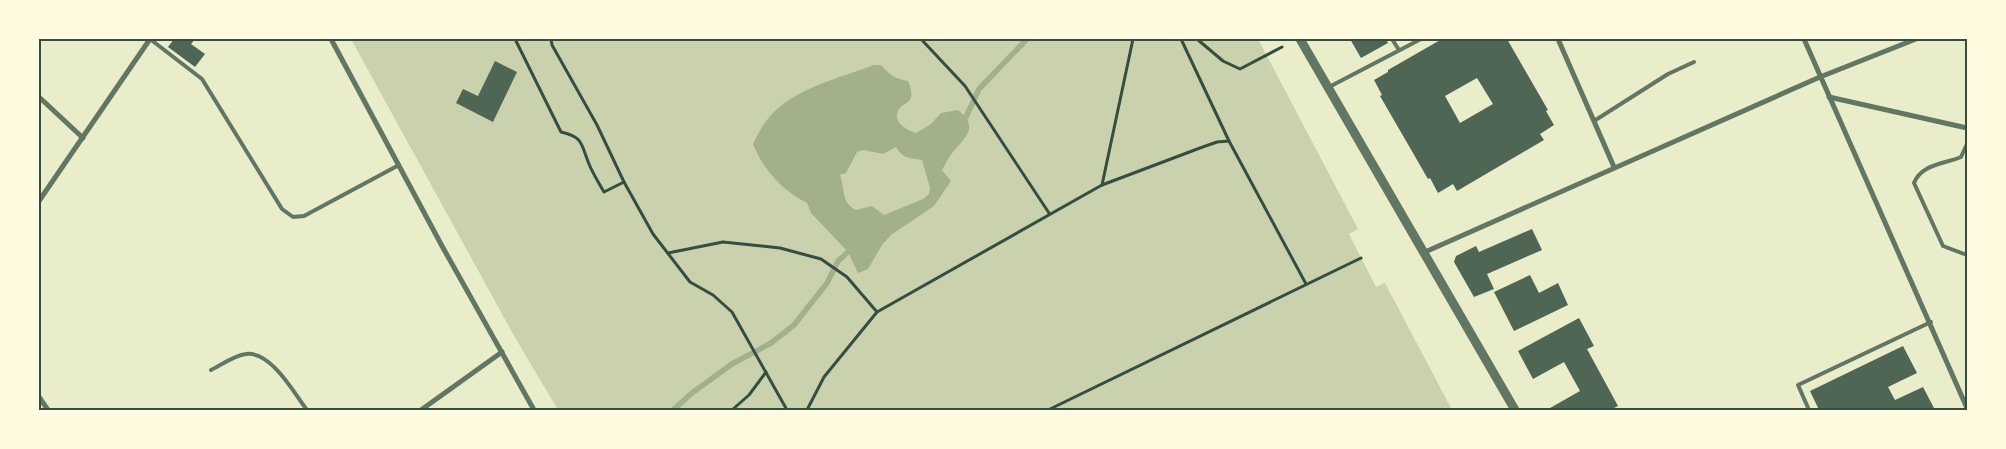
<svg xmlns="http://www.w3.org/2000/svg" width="2006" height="449" font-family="Barlow,sans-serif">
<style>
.green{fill:#cad2ad}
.water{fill:#a3b18a;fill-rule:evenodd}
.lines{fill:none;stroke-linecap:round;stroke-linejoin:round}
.stream{stroke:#a3b18a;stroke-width:5.5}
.building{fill:#4f6655;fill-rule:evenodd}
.path{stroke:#344e41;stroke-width:3}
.service{stroke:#617663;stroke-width:4}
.minor{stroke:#617663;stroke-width:5}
.tertiary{stroke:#617663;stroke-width:9}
.neatline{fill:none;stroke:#344e41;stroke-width:2}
</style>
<rect width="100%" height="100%" fill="#e9edc9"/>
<path class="green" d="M351 39H1258L1358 229 1349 234 1376 287 1385 283 1452 410H558L513 334Z"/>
<path class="water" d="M874 65H881C889 74 895 79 908 81 910 86 912 91 911 97 910 103 904 103 900 108 890 120 906 130 916 133L931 124 941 113 958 110C982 129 962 139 950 156 947 160 945 165 942 170L951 181 934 206 891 235 882 245 868 269 858 273 848 252 811 213 807 203C782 191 763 169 753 144 757 136 761 127 767 120 790 89 840 78 874 65ZM896 147C903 159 910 158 922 160L930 188 929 194 923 199 884 215 872 206 856 210C841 203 845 188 840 175L846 173 857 152 864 150 883 154Z"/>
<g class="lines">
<g class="stream">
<path d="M966 117 979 89 1027 39"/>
<path d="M673 410 692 393 732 364 771 343 794 325 827 283 838 261 848 252"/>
</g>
</g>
<g class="building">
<path d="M174 39H195L191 44 205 54 195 67 168 47Z"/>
<path d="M1350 39H1386L1388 43 1361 58Z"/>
<path d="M1442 39H1507L1548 110 1546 111 1554 125 1540 134 1544 140 1457 191 1453 184 1438 193 1430 178 1428 179 1380 96 1382 95 1374 80 1388 72V70ZM1477 78 1493 104 1460 123 1445 96Z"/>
<path d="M495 61 517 72 493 122 456 103 463 89 478 96Z"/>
<path d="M1532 229 1542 250 1487 274 1494 289 1474 297 1454 262 1456 256 1476 246 1479 252Z"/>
<path d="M1530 275 1539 293 1558 283 1568 305 1514 331 1494 292Z"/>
<path d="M1579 318 1594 346 1587 349 1618 406 1610 410H1552L1550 408 1580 391 1564 362 1533 379 1518 351Z"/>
<path d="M1903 346 1917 373 1888 387 1895 400 1923 387 1935 410H1819L1810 391Z"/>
</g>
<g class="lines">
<g class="path">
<path d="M515 39 561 132C584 137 581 145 589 164 593 174 599 183 604 192L624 182"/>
<path d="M551 39 552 45 597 125 624 182 653 234 690 282 713 295 732 312 787 410"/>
<path d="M921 39 965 86 1049 213"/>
<path d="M1181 39 1229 141 1306 284"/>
<path d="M1197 39 1223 61 1240 69 1282 47"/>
<path d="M1102 185 1133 39"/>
<path d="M668 253 723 242 780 248 821 259 847 277 877 312"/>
<path d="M732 410 749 395 766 372"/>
<path d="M807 410 824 377 877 312 1102 185 1200 148 1217 142 1229 141"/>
<path d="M1048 410 1361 258"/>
</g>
<g class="service">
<path d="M150 39 202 79 282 209 293 217 304 216 399 165"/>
<path d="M1392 39 1399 50"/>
<path d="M1329 87 1421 39"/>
<path d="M1594 121 1668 74 1694 62"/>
<path d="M1967 144 1961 157C1945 164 1921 164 1914 183L1943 246 1967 255"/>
<path d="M211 370C221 365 235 355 246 354 271 351 294 393 307 410"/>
<path d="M1809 410 1798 385 1931 322"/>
</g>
<g class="minor">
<path d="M331 39 442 246 534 410"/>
<path d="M1558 39 1614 167"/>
<path d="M1804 39 1967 408"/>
<path d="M39 97 83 138"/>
<path d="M1829 97 1967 128"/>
<path d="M39 201 150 39"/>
<path d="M1425 252 1820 77 1916 39"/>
<path d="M39 397 48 410"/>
<path d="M421 410 502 352"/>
</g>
<path class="tertiary" d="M1300 39 1515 410"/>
</g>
<rect width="2006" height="449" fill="none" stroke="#fefae0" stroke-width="80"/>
<rect x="40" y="40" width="1926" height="369" class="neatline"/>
</svg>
